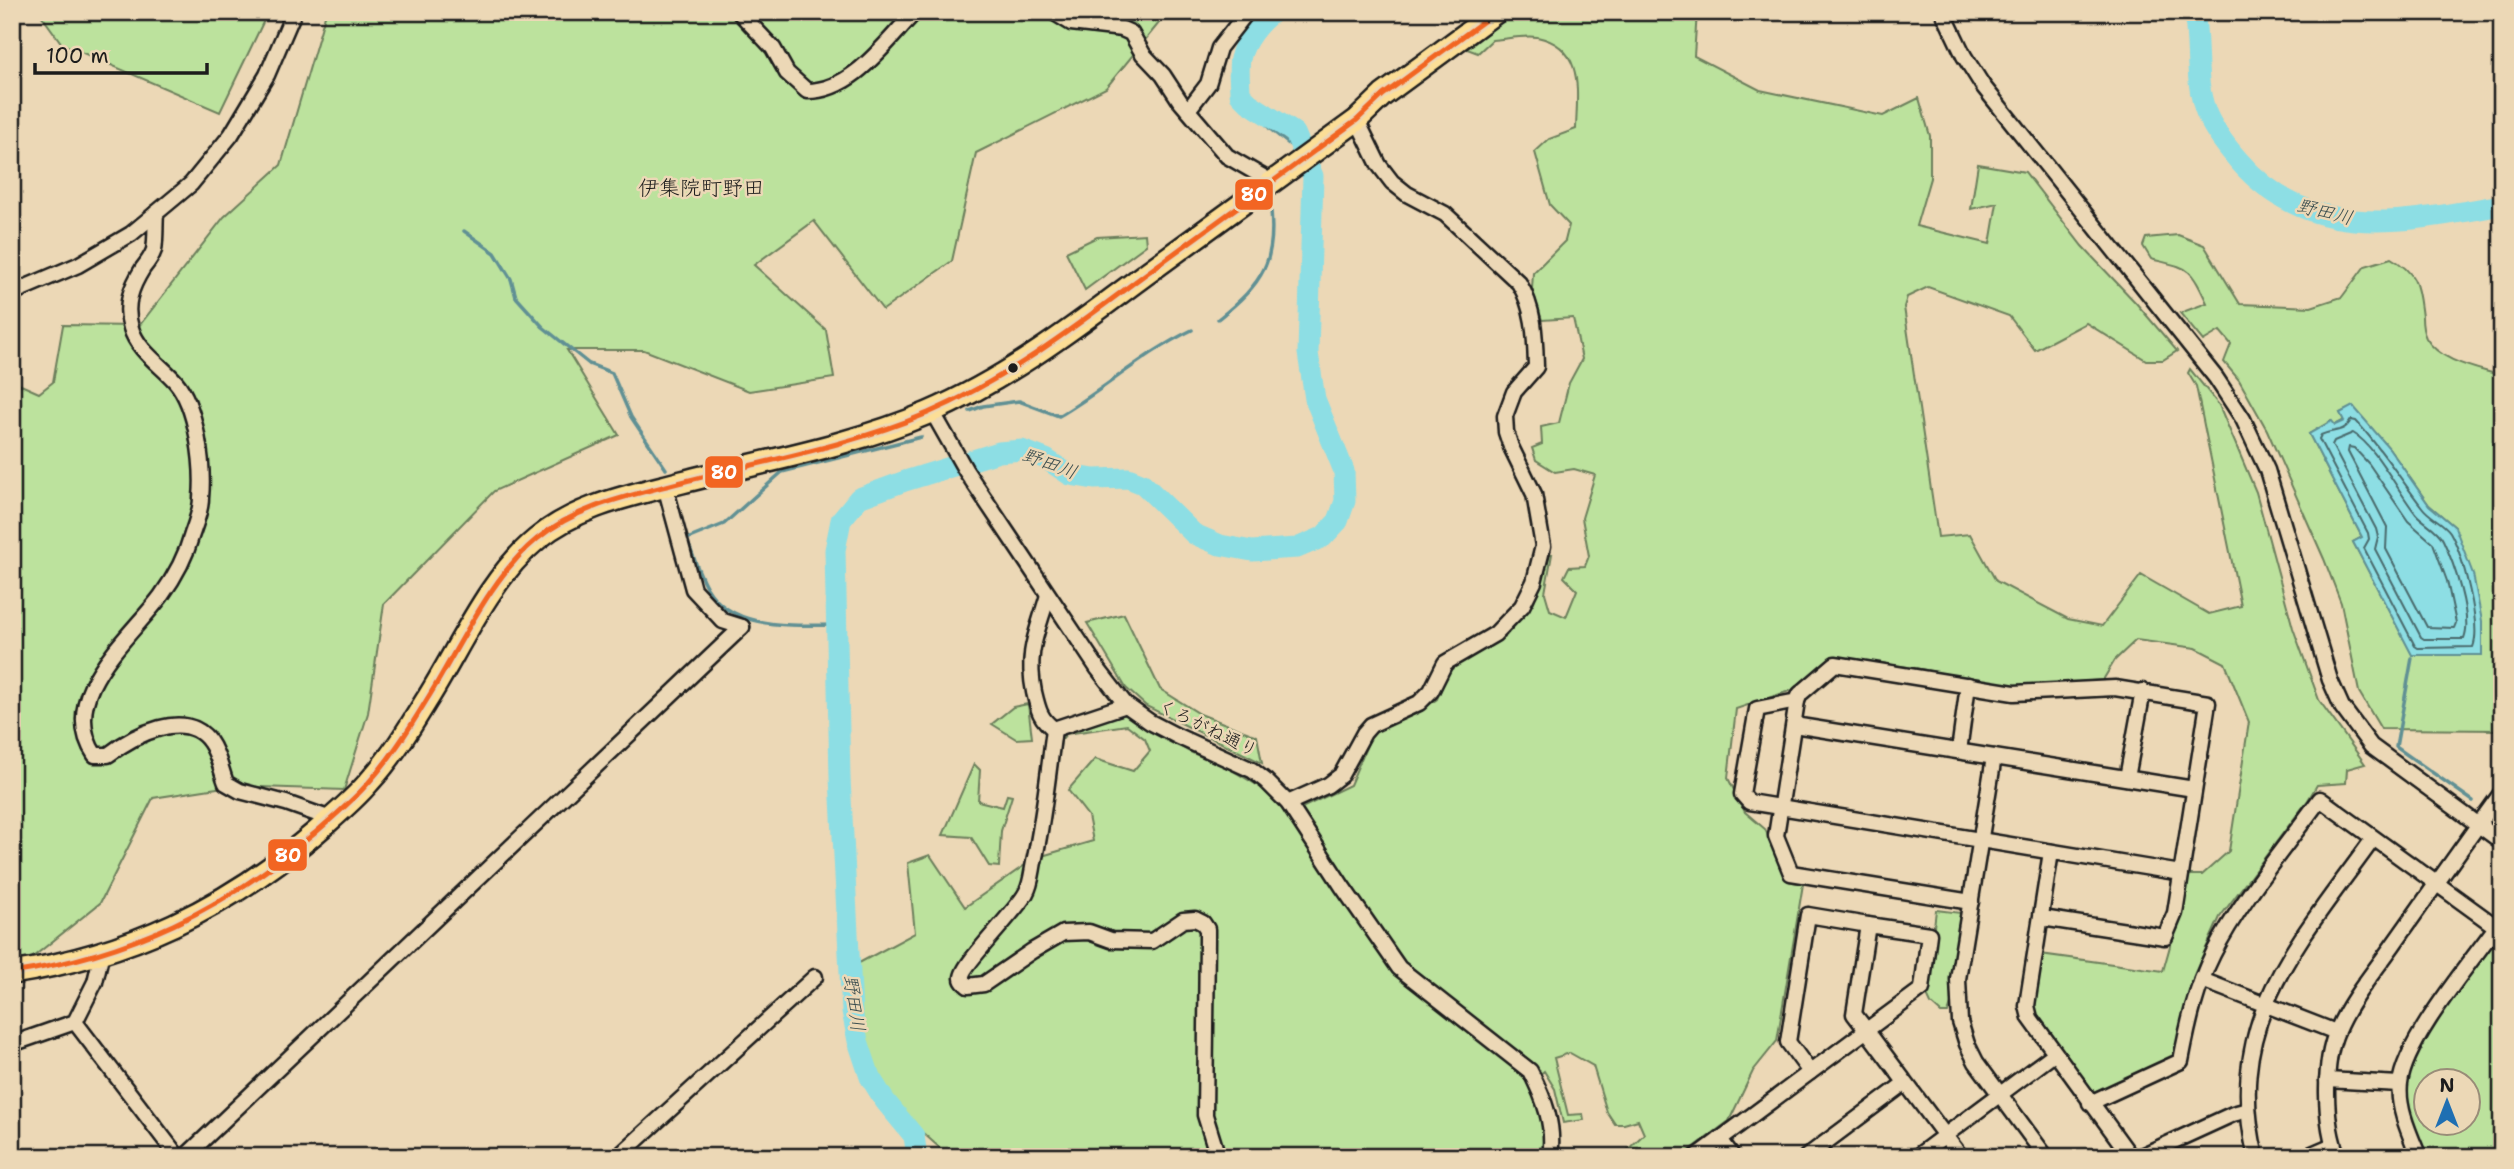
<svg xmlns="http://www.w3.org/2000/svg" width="2514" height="1169" font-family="'Shantell Sans','Klee One',sans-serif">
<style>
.green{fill:#bce29d;stroke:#6c7f5c;stroke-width:2;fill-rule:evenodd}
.water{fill:#8ddee4;stroke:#609094;stroke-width:2}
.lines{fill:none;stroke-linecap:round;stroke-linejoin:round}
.shore{stroke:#496a6c;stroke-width:2}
.stream{stroke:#609094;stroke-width:3.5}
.river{stroke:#8ddee4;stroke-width:21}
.minor-casing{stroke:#1c1c1c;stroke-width:19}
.highway-casing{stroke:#1c1c1c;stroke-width:26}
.minor{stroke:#ecd8b6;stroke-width:14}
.highway{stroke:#fcde96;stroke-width:21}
.bus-1-casing{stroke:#ecd8b6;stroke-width:10}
.bus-1{stroke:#f26522;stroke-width:5}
.bus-dot{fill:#1c1c1c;stroke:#ecd8b6;stroke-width:2.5}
.labels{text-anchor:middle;stroke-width:5;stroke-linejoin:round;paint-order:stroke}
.street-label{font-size:18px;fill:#1c1c1c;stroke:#ecd8b6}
.water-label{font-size:19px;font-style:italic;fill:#384c4e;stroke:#ecd8b6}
.quarter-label{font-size:21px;fill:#1c1c1c;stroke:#ecd8b6}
.line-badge{stroke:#ecd8b6;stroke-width:2.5}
.badge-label{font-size:19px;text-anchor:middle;font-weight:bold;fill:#fff}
</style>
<rect width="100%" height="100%" fill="#ecd8b6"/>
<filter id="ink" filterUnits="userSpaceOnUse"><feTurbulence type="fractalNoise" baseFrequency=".0143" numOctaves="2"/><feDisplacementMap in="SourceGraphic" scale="14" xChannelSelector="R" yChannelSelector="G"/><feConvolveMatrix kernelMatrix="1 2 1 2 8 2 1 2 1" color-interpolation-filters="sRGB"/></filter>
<g filter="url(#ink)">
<g class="green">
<path d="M39 12H268L220 112 62 44Z"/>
<path d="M326 12H1168L1106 88 976 153 952 261 883 310 814 221 754 265 826 330 834 378 749 391 644 350H567L619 435 494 491 384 604 368 713 344 790 230 786 153 798 100 903 28 961 12 963V381L39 393 53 382 63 325 139 326 224 217 281 165Z"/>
<path d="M1514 12H1697L1694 56 1760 90 1883 116 1919 98 1930 136V178L1916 226 1990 244 1997 203 1971 209 1978 164 2025 172 2082 246 2136 303 2177 351 2163 360H2146L2086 323 2035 350 2009 316 1928 287 1907 297 1904 307 1938 537 1970 534 1996 581 2068 619 2102 626 2141 575 2209 614 2241 606 2196 386 2188 373 2190 369 2219 405 2256 492 2293 628 2319 700 2365 764 2347 769 2346 783 2317 785 2308 800 2220 917 2194 975 2197 976 2174 1059 2096 1094 2087 1092 2038 1023 2033 1009 2040 954 2163 971 2172 939 2186 875H2202L2229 851 2249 722 2225 663 2196 648 2136 640 2115 660 2103 680 2013 687 1915 668 1835 657 1795 689 1736 709 1728 778 1745 812 1765 829 1788 881 1803 884 1777 1041 1753 1071 1729 1121 1681 1157H1620L1644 1134 1638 1120 1624 1124H1615L1607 1112 1593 1066 1570 1053 1554 1058 1568 1115 1583 1114 1584 1120 1563 1123 1555 1089 1544 1071 1528 1084C1540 1111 1547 1127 1542 1157H950L896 1109 862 1070 854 1010 859 963 915 933 908 863 930 855 965 907 1035 858 1093 841 1088 816 1068 790 1095 759 1133 771 1150 751 1145 739 1127 725 1066 734 1061 740 1054 790 1048 804 1055 741 1065 728 1127 714 1188 751 1228 768 1262 788 1289 814 1350 785 1373 731 1421 710 1437 699 1450 668 1462 658 1506 636 1534 602 1548 554H1552L1545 593 1550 610 1566 617 1577 590 1564 577 1569 567 1585 566 1589 556 1582 518 1595 475 1574 469 1555 472 1536 460 1532 448 1542 444 1541 427 1559 423 1569 383 1582 359 1573 318 1542 320 1532 289 1533 273 1565 241 1569 225 1550 205 1535 152 1549 139 1576 129C1577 91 1585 47 1537 37 1524 35 1506 39 1492 40L1478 53 1467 49Z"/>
<path d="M1145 234 1146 245 1085 290 1066 252 1097 237Z"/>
<path d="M2178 235 2204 245 2240 304 2311 307 2342 297 2365 266 2391 258C2419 274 2418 288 2422 317 2422 323 2423 332 2426 338 2440 362 2477 368 2502 376V730L2381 729 2359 692 2341 603 2324 559 2267 430 2239 380 2224 362 2231 344 2220 331 2203 341 2180 313 2207 303C2189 265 2190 269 2151 259L2143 246 2146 238ZM2353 407 2389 448 2429 505 2455 527 2412 654 2353 542 2362 537 2309 434 2331 421 2335 425 2344 420 2340 413Z"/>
<path d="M1124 614 1160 689 1200 714 1257 736 1262 763 1146 706 1126 688 1087 623Z"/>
<path d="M1028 704 1032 738 1016 739 992 724 1013 707Z"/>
<path d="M974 764 980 770 978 801 1003 807 1007 795 1012 796 1001 831 999 867 989 866 971 837 943 835Z"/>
<path d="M1936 910 1961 913 1951 1004 1948 1013H1941L1931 1004 1926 993Z"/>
<path d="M2502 938V1157H2426C2418 1137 2406 1117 2406 1095 2405 1050 2467 978 2493 940ZM2426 1082H2468V1124H2426Z"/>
</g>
<path class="water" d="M2353 406 2389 448 2429 505 2455 527 2473 574 2482 621V655H2412L2353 542 2362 537 2309 434 2332 421 2335 425 2344 421 2340 413Z"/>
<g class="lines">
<g class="shore">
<path d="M2351 420 2356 421C2381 448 2399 477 2422 507 2429 517 2443 522 2450 532 2462 553 2482 625 2473 647L2418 648 2415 646 2364 548 2369 539 2368 533 2319 439 2321 435C2332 429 2344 434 2351 420Z"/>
<path d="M2353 433C2376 446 2398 492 2416 514 2424 523 2438 529 2443 540 2453 561 2473 617 2464 639H2424L2421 637 2375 549 2378 537 2376 529 2332 445 2334 441Z"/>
<path d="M2349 447 2354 448 2369 464 2408 521 2433 543 2447 581 2456 623 2454 628 2427 627 2386 549 2387 527 2348 452Z"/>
</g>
<g class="stream">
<path d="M1249 103 1270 129 1290 145"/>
<path d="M464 231 495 253 511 279 516 297 543 327 589 364 612 373 631 417 666 469"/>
<path d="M1218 319C1263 283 1278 261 1270 202"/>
<path d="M970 411 983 406 1019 401 1059 416C1105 389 1144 353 1192 330"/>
<path d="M686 538C693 554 698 573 707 588 732 631 794 625 837 625"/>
<path d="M687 539 724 524 782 472 921 437"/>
<path d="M2412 658 2396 747 2473 801"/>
</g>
<g class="river">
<path d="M2194 12C2200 45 2194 81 2206 112 2213 130 2226 146 2239 161 2311 244 2405 222 2502 205"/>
<path d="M917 1157 914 1136 885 1101 870 1077 858 1041 852 1011 840 778 835 550 841 520 859 498 905 481 999 452 1022 450 1046 459 1070 475 1094 479 1128 478 1143 484 1194 534 1220 545 1252 551 1297 548 1323 537 1338 521 1345 501 1344 471 1315 399 1308 353 1313 176 1295 133 1249 103 1240 94C1240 83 1238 70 1240 59 1244 41 1258 23 1273 12"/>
</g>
<defs>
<g id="minor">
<path d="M739 12 773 48 787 73 807 91C853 91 885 43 915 12"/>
<path d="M1053 12 1071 23 1122 29 1131 33 1143 54 1163 75 1180 101 1227 156 1272 182"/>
<path d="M1943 12 1964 56 1983 86 2216 378 2243 419 2267 470 2330 680 2342 707 2371 746 2502 842"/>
<path d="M1188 110 1208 84 1219 48 1247 12"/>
<path d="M156 213C155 224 156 239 154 250 152 256 147 263 143 268 131 287 124 305 131 328 137 350 161 365 175 381 197 406 204 466 201 498 201 510 196 523 192 534 186 556 174 578 161 596 129 639 56 696 95 755H108C133 736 186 707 210 742 218 753 221 770 226 783L240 791 286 803 331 819"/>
<path d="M12 293 78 265 131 234 191 184 231 135 267 75 294 12"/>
<path d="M932 411 966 471 1098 669 1126 705 1150 722 1177 736 1252 770 1266 781 1288 803 1342 886 1399 968 1530 1071C1544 1098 1555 1125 1550 1157"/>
<path d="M665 486 693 589 723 621 742 627"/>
<path d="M1048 595C1037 634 1026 651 1034 692 1038 709 1040 719 1054 729"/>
<path d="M1797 701 1757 709 1742 794 1749 802 2181 873"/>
<path d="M1794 725 2194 789"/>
<path d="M1054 729C1048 774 1044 818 1034 862 1032 872 1031 885 1026 893 1017 911 960 966 962 978 962 982 965 983 968 986L984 984 1032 951 1063 933 1089 932 1111 940 1152 941 1183 920 1195 919 1203 923 1207 929V940L1205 1115 1218 1157"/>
<path d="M1054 729 1126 705"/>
<path d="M1959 751 1968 685"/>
<path d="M1994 757 1958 979 1960 1022 1967 1044 1976 1062 2046 1157"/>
<path d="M2127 778 2143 691"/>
<path d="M1288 803 1328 785 1341 775 1364 733 1371 725 1419 703 1431 691 1445 663 1495 634 1522 606 1534 582 1543 546 1534 494 1511 447 1506 432 1505 416 1514 392 1536 367C1535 336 1535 310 1519 283L1445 214 1407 194 1392 182 1379 165 1357 120"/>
<path d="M2051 852 2029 992 2027 1006 2030 1018 2131 1157"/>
<path d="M1971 902 1791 873 1776 836 1797 701 1800 694 1835 664 2014 693 2115 688 2208 703 2175 913 2165 937 2042 918"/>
<path d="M2202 980 2336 1032"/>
<path d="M75 1022 178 1157"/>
<path d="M12 1044 75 1022 95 982 102 952"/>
<path d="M1810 1072 1788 1042 1808 915 1868 925"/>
<path d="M2327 1080 2399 1084"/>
<path d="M2090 1103 2181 1061C2188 1024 2196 988 2213 954 2241 899 2284 849 2320 799L2502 931"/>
<path d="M1720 1139 1733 1157"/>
<path d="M185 1157 742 627"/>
<path d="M618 1157 815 977"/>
<path d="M1696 1157 1922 989 1929 934 1868 925 1854 1014 1867 1031 1961 1157"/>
<path d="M1806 1157 1905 1083"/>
<path d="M1916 1157 2054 1054"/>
<path d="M2139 1157 2233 1114 2248 1110"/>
<path d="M2256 1157C2222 1021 2300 941 2373 839"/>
<path d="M2305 1157 2333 1145"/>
<path d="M2338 1157C2324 1124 2323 1063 2337 1031 2350 1000 2374 972 2393 945 2429 894 2465 843 2502 792"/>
<path d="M2419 1157C2410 1135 2397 1108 2400 1084 2404 1042 2470 963 2496 927"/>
</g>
<path id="highway" d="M12 973C129 955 225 909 315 833 333 817 353 801 369 782 391 758 409 729 426 701 459 649 489 578 537 539 578 505 633 495 682 482 764 461 850 446 928 413 1007 379 1075 327 1143 276 1214 224 1285 172 1357 120L1383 95 1496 12"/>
</defs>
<use href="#minor" class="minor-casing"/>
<use href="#highway" class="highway-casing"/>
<use href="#minor" class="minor"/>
<use href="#highway" class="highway"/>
<defs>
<path id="bus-1" d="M12 973C129 955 225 909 315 833 333 817 353 801 369 782 391 758 409 729 426 701 459 649 489 578 537 539 578 505 633 495 682 482 764 461 850 446 928 413 1007 379 1075 327 1143 276 1214 224 1285 172 1357 120L1383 95 1496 12"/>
</defs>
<use href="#bus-1" class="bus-1-casing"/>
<use href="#bus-1" class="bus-1"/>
</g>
</g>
<circle class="bus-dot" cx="1013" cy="368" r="6"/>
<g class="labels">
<g class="street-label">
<text transform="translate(1208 728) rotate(26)" y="6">くろがね通り</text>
</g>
<g class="water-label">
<text transform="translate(2325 211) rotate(14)" y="7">野田川</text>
<text transform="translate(1050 463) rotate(20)" y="7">野田川</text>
<text transform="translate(855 1003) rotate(82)" y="7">野田川</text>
</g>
<g class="quarter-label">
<text x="701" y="195">伊集院町野田</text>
</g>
</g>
<g class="line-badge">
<rect x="1234" y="178" width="40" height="33" rx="7" fill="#f26522"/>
<rect x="704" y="455" width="40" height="34" rx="7" fill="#f26522"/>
<rect x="267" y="838" width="41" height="34" rx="7" fill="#f26522"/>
</g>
<g class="badge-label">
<text x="1254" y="201">80</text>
<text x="724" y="479">80</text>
<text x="288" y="862">80</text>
</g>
<rect width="2514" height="1169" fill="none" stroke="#ecd8b6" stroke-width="42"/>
<rect x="21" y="21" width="2472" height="1127" fill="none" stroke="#1c1c1c" stroke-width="2.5" filter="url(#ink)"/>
<g transform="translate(2447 1102)"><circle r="33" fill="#ecd8b6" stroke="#998d78" stroke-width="2"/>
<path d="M0-5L12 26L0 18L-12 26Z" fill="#1f6fb2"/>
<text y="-10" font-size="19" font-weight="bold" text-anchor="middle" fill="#1c1c1c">N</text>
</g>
<path d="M35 63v10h172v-10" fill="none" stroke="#1c1c1c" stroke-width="3.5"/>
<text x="46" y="63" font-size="21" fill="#1c1c1c" stroke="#ecd8b6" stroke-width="5" paint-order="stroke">100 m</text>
</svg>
